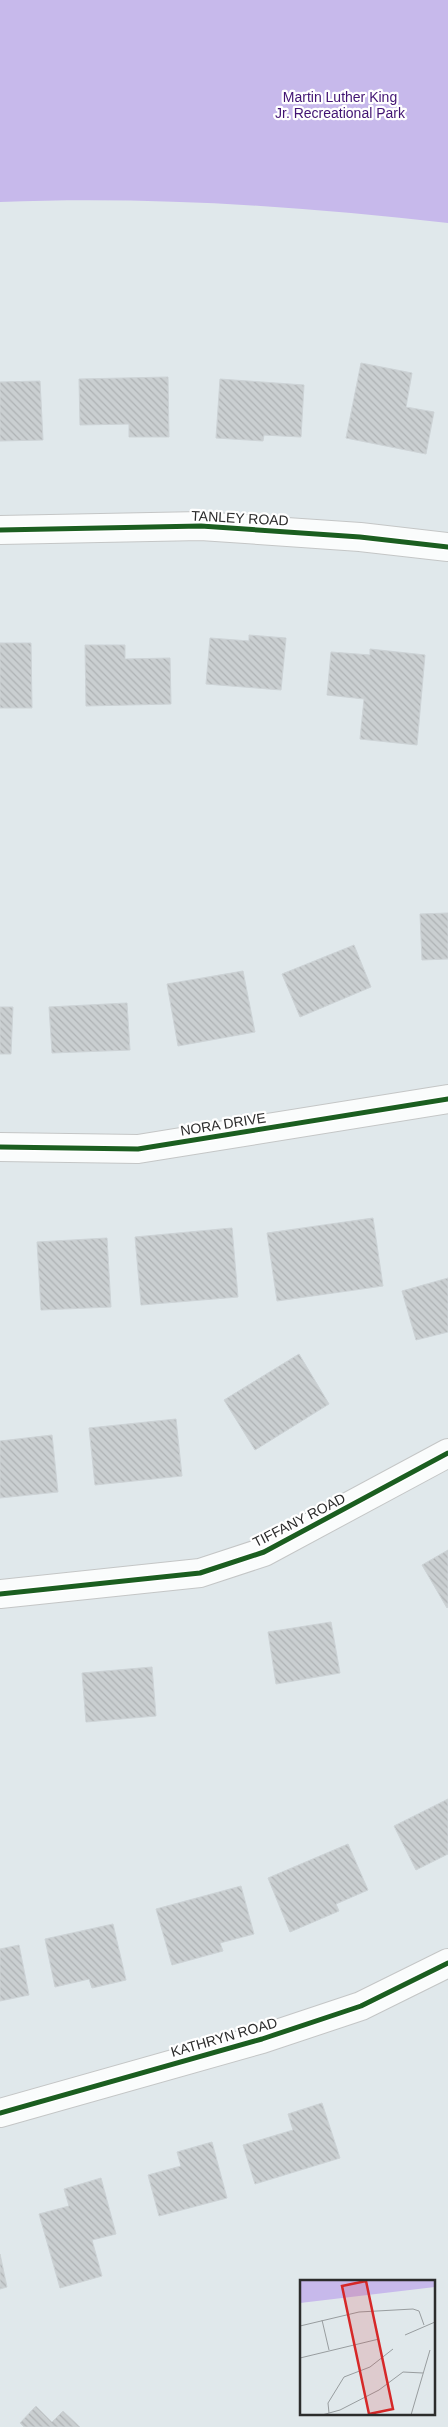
<svg xmlns="http://www.w3.org/2000/svg" width="448" height="2427" font-family="Helvetica,sans-serif">
<style>
.park{fill:#c7b9eb}
.building{fill:url(#building-back-hatch);stroke:#cdd3d6}
.lines{fill:none;stroke-linecap:round;stroke-linejoin:round}
.street-casing{stroke:#c4c6c6;stroke-width:30}
.street{stroke:#fafcfc;stroke-width:28}
.cycleway-casing{stroke:#fff;stroke-width:8}
.cycleway{stroke:#1b5e20;stroke-width:5}
.labels{text-anchor:middle;stroke-width:4.5;stroke-linejoin:round;paint-order:stroke}
.park-label{font-size:14px;fill:#411372;stroke:#fff}
.street-label{font-size:14px;fill:#2c2c2c;stroke:#fff}
.inset-road{fill:none;stroke:#989d9f;stroke-width:1}
.view{fill:#d62828;fill-opacity:0.15;stroke:#d62828;stroke-width:2.5}
.inset-edge{fill:none;stroke:#2c2c2c;stroke-width:2.5}
</style>
<defs>
<pattern id="building-back-hatch" width="6" height="6" patternUnits="userSpaceOnUse" patternTransform="scale(1.25)"><rect width="6" height="6" fill="#cacfd1"/><path d="M-1 5l2 2M0 0l6 6M5-1l2 2" fill="none" stroke="#aeb2b4"/></pattern>
</defs>
<rect width="100%" height="100%" fill="#e0e8eb"/>
<path class="park" d="M0 0H448V223C299 206 150 196 0 202Z"/>
<g class="building">
<path d="M361 363 412 373 406 407 434 412 426 454 346 438Z"/>
<path d="M168 377 169 437H129V424L80 425 79 379Z"/>
<path d="M220 379 304 385 301 437 264 435 263 441 216 438Z"/>
<path d="M40 381 43 440 0 441V382Z"/>
<path d="M249 635 286 638 281 690 206 684 210 638 249 641Z"/>
<path d="M0 643H31L32 708H0Z"/>
<path d="M85 645H125V659L170 658 171 704 86 706Z"/>
<path d="M370 649 425 655 417 745 360 739 364 699 327 695 331 652 370 655Z"/>
<path d="M448 913V959L422 960 420 914Z"/>
<path d="M354 945 371 987 300 1017 282 974Z"/>
<path d="M243 971 255 1032 178 1046 167 984Z"/>
<path d="M127 1003 130 1050 52 1053 49 1007Z"/>
<path d="M0 1007H13L11 1054H0Z"/>
<path d="M373 1218 383 1286 277 1301 267 1233Z"/>
<path d="M232 1228 238 1297 141 1305 135 1237Z"/>
<path d="M107 1238 111 1307 41 1310 37 1242Z"/>
<path d="M448 1278V1332L416 1340 402 1291Z"/>
<path d="M299 1354 329 1404 255 1450 224 1400Z"/>
<path d="M176 1419 182 1476 95 1485 89 1428Z"/>
<path d="M52 1435 58 1492 0 1498V1441Z"/>
<path d="M448 1550V1607L447 1608 422 1565Z"/>
<path d="M331 1622 340 1673 276 1684 268 1632Z"/>
<path d="M152 1667 156 1716 86 1722 82 1673Z"/>
<path d="M448 1799V1854L416 1870 394 1826Z"/>
<path d="M348 1844 368 1890 336 1904 339 1911 290 1932 268 1878Z"/>
<path d="M241 1886 254 1934 220 1943 223 1951 172 1965 156 1909Z"/>
<path d="M113 1924 126 1980 92 1988 89 1979 55 1987 45 1939Z"/>
<path d="M19 1945 29 1995 0 2001V1949Z"/>
<path d="M322 2103 340 2158 255 2184 243 2145 293 2130 288 2114Z"/>
<path d="M212 2142 227 2198 159 2216 148 2175 181 2166 177 2152Z"/>
<path d="M101 2178 116 2234 92 2240 102 2276 60 2288 39 2214 69 2206 64 2189Z"/>
<path d="M0 2254 7 2287 0 2289Z"/>
<path d="M36 2406 52 2422 63 2411 80 2427H24L20 2423Z"/>
</g>
<g class="lines">
<defs>
<g id="street">
<path d="M0 530 201 526 360 537 448 547"/>
<path d="M0 1147 138 1149 448 1099"/>
<path d="M0 1594 200 1573 264 1552 448 1453"/>
<path d="M0 2113 262 2039 361 2006 448 1963"/>
</g>
</defs>
<use href="#street" class="street-casing"/>
<use href="#street" class="street"/>
<defs>
<g id="cycleway">
<path d="M0 530 201 526 360 537 448 547"/>
<path d="M0 1147 138 1149 448 1099"/>
<path d="M0 1594 200 1573 264 1552 448 1453"/>
<path d="M0 2113 262 2039 361 2006 448 1963"/>
</g>
</defs>
<use href="#cycleway" class="cycleway-casing"/>
<use href="#cycleway" class="cycleway"/>
</g>
<g class="labels">
<g class="park-label">
<text x="340" y="102">Martin Luther King<tspan x="340" dy="16">Jr. Recreational Park</tspan></text>
</g>
<g class="street-label">
<text transform="translate(240 518) rotate(3)" y="5">TANLEY ROAD</text>
<text transform="translate(223 1124) rotate(-9)" y="5">NORA DRIVE</text>
<text transform="translate(299 1520) rotate(-27)" y="5">TIFFANY ROAD</text>
<text transform="translate(224 2037) rotate(-16)" y="5">KATHRYN ROAD</text>
</g>
</g>
<g transform="translate(300 2280)">
<rect width="135" height="135" fill="#e0e8eb"/>
<path d="M0 0H135V7L0 23Z" fill="#c7b9eb"/>
<path class="inset-road" d="M22 40 29 70M0 46 59 32 113 29 119 31 124 45M105 55 135 42M0 78 79 59M29 133 28 123 44 97 70 87 93 69M22 135 40 130 79 110 103 92 123 93M111 135 130 70"/>
<path class="view" d="M66 1 93 129 69 134 42 6Z"/>
<rect width="135" height="135" class="inset-edge"/>
</g>
</svg>
